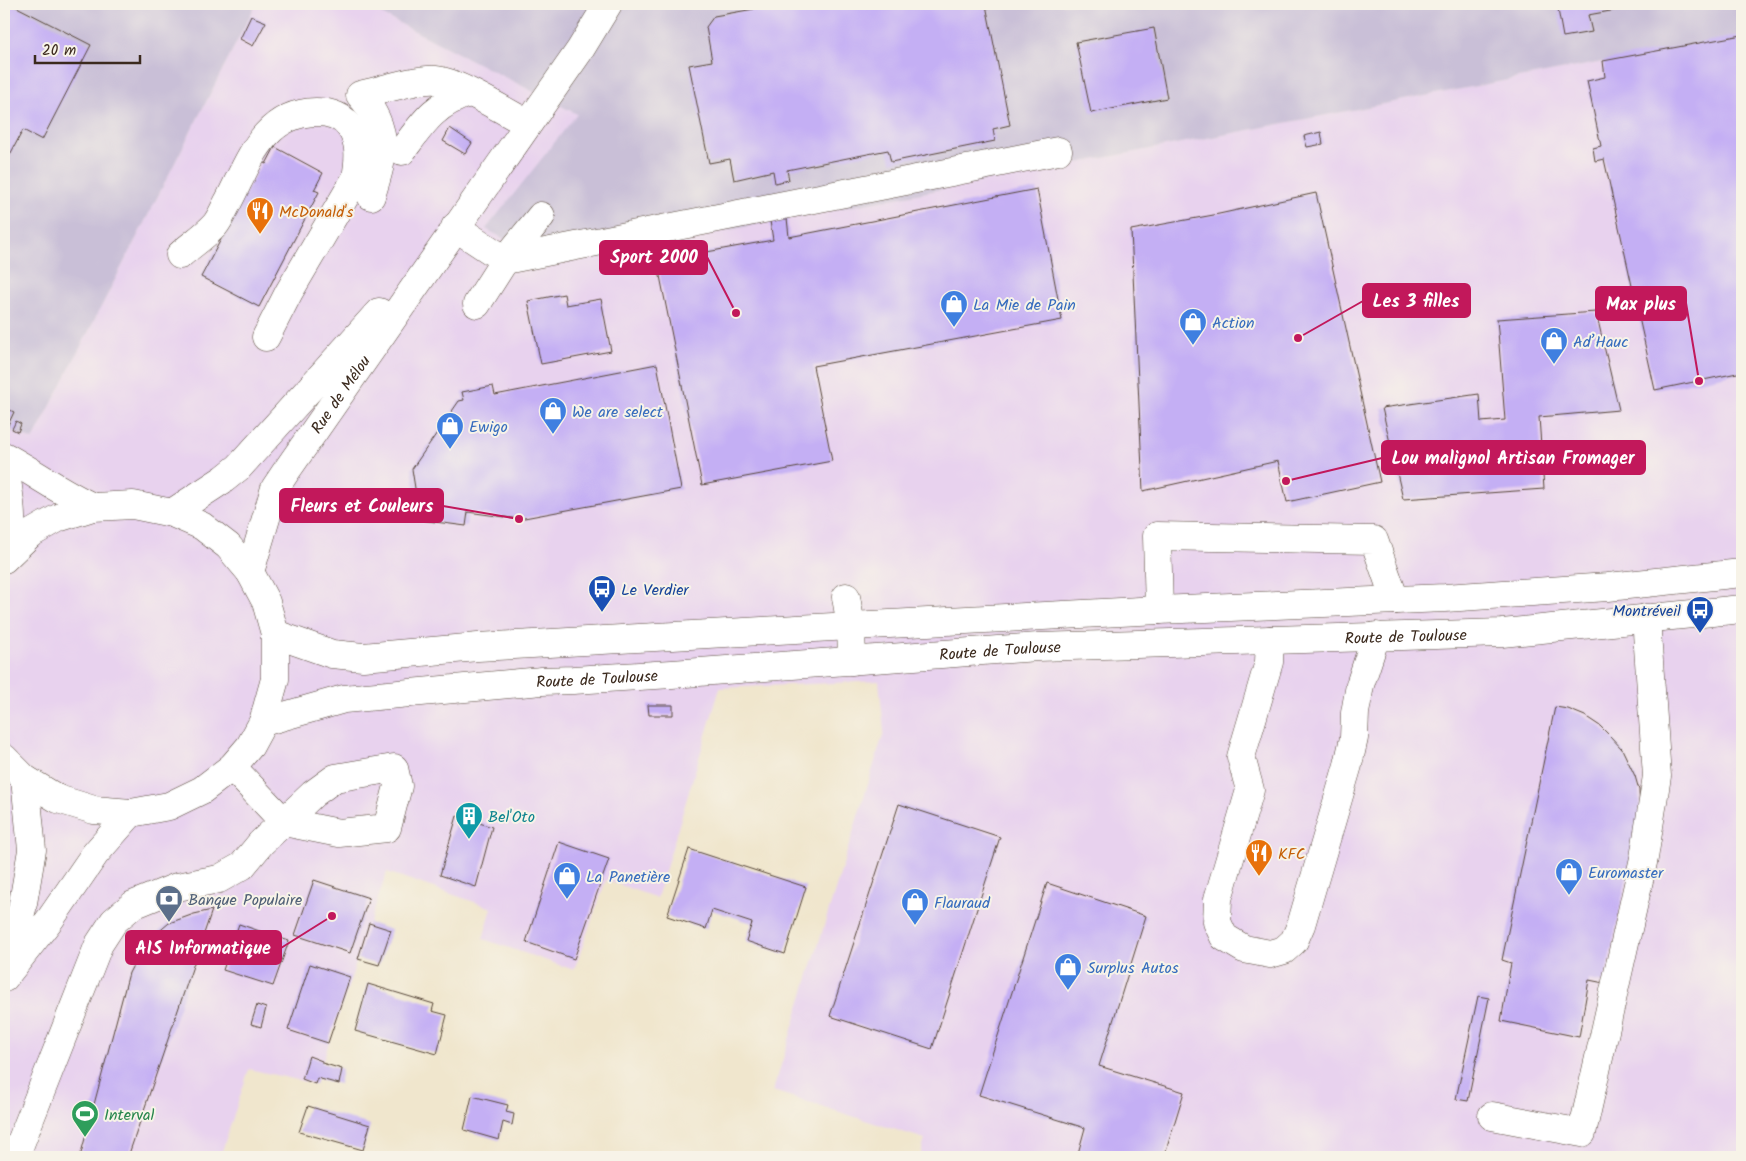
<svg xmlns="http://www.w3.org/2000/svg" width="1746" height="1161" font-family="Kalam,sans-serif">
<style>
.built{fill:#e8d2ee}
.industrial{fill:#c9bfd7}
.building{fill:#c4aff4}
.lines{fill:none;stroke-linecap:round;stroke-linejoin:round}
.minor-casing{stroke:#564638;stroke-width:29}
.major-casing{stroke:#564638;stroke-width:29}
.minor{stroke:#fff;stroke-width:28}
.major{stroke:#fff;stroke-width:28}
.labels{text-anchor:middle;stroke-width:4;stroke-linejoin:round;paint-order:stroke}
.food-label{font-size:16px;fill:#c56008;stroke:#f7f3e8;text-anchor:start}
.shop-label{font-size:16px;fill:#366cbe;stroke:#f7f3e8;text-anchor:start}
.street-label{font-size:16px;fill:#3b2a1e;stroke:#f7f3e8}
.transit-label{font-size:16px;fill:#164399;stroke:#f7f3e8;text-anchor:start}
.culture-label{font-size:16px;fill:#0d838f;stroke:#f7f3e8;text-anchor:start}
.service-label{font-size:16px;fill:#4e5e75;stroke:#f7f3e8;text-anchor:start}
.leisure-label{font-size:16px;fill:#27864d;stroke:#f7f3e8;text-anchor:start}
.leader{fill:none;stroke:#c2185b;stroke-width:2}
.callout-dot{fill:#c2185b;stroke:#f7f3e8;stroke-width:2}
.callout{fill:#c2185b;stroke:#c2185b;stroke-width:2}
.callout-label{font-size:18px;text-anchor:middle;font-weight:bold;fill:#fff}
</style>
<rect width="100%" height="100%" fill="#f7f3e8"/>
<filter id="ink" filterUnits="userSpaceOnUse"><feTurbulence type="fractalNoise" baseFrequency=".02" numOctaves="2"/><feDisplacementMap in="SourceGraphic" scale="10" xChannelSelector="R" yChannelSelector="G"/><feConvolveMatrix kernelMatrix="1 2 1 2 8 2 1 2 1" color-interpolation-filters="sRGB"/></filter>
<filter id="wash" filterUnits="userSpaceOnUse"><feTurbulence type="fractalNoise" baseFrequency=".0096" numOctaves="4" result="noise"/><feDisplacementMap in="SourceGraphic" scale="20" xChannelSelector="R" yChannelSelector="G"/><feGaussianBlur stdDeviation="1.12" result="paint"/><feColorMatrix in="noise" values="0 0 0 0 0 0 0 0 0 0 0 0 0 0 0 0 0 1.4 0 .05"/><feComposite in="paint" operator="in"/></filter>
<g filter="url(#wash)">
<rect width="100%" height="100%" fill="#f0e6cd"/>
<path class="built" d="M256 4H362L578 114 487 229 552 264 1742 35V1157H920L925 1139 773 1091 884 732 879 681 720 688 657 898 606 880 574 970 483 939 492 908 387 872 315 1084 249 1069 220 1157H4V428L33 440Z"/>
<g class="industrial">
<path d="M4 4H256L33 440 4 428Z"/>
<path d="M362 4H1742V35L552 264 486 229 577 114Z"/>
</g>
<g id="blocks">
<g class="building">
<path d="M4 4H11L91 45 42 140 23 130 4 166Z"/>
<path d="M753 4H990L986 5 1010 125 993 129 995 141 891 162 888 150 787 170 789 180 775 183 773 171 734 180 730 159 709 163 689 65 712 61 706 27 714 16 754 9Z"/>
<path d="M1557 4H1644V5L1588 15 1592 32 1563 37Z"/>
<path d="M251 16 266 22 253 46 240 39Z"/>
<path d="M1154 28 1167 98 1091 113 1076 42Z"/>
<path d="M1742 35V372L1655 390 1604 159 1595 161 1593 148 1601 146 1587 81 1605 77 1603 61Z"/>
<path d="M450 128 472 143 465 154 443 141Z"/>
<path d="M1321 132 1323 144 1307 147 1304 136Z"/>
<path d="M275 147 323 173 314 190 319 192 259 307 201 277 262 162 266 164Z"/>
<path d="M1037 189 1062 320 813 366 832 461 702 485 657 261 773 240 770 221 787 218 789 237Z"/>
<path d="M1316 193 1380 482 1287 502 1278 461 1143 491 1131 230 1219 214Z"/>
<path d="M564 294 566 305 601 299 611 351 541 364 528 301Z"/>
<path d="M1596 312 1619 410 1539 417 1544 489 1403 499 1382 408 1479 394 1481 422 1505 420 1497 319Z"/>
<path d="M657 364 681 489 519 519 468 512 466 526 420 520 412 469 459 401 464 400 462 392 493 386 495 395Z"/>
<path d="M4 407 14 412 7 427 4 425Z"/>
<path d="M16 421 21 424 18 432 12 429Z"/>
<path d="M648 705H673V715H649Z"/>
<path d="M1555 707 1568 709 1585 716 1600 726 1610 736 1622 749 1635 776 1639 790 1640 816 1604 983 1589 980 1579 1037 1501 1021 1511 963 1502 960Z"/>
<path d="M899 804 1000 837 932 1049 830 1016Z"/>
<path d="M457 816 492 827 476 887 440 875Z"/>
<path d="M559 842 609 859 574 959 526 942Z"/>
<path d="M689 849 806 887 785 954 746 941 752 923 712 910 706 929 667 916Z"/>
<path d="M314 880 369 898 350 953 295 935Z"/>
<path d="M1047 883 1146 916 1099 1066 1184 1092 1164 1157H1077L1085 1128 979 1095Z"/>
<path d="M212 910 128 1157H80L129 973 141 950 149 940 169 923 194 914Z"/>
<path d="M369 923 391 930 379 965 358 959Z"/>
<path d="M239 924 289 941 273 986 223 970Z"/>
<path d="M310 964 350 977 328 1043 288 1030Z"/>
<path d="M368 984 434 1004 432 1011 447 1015 437 1054 355 1031Z"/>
<path d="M1478 996 1489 998 1468 1101 1456 1099Z"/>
<path d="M257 1005 266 1008 261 1027 251 1024Z"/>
<path d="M309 1056 322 1061V1063L342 1069 339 1084 317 1078 315 1084 302 1079Z"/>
<path d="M472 1096 508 1105 506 1112 514 1114 512 1125 503 1122 499 1140 464 1130Z"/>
<path d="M308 1106 370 1125 363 1150 299 1132Z"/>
</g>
</g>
</g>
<g filter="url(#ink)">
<use href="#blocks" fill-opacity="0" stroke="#564638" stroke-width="1"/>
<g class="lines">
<defs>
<g id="minor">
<path d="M402 151C423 123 434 104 469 93"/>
<path d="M371 196C384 156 391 130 360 95 379 91 418 78 436 80 456 81 508 113 528 124"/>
<path d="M455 227 505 260 1058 151"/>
<path d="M180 255C191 245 205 236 215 225 220 219 224 209 228 202 249 162 263 113 316 112 329 112 342 116 350 127 361 142 359 161 356 178L289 292 266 337"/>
<path d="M477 304 505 260 541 216"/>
<path d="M4 456C34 472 62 493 93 507"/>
<path d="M4 462C9 492 16 527 6 556"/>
<path d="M172 513 224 479 239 467 379 312"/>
<path id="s1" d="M250 572 275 488 285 473 580 50 608 4"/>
<path d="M846 597 851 626 852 661"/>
<path d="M1159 610 1157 536 1374 540 1395 600"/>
<path d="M1270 640 1269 662 1241 757 1250 790 1218 899 1217 922 1224 937 1244 949 1270 954 1284 950 1294 941 1301 925 1348 765 1354 738 1355 713 1360 685 1376 636"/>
<path d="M1492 1116 1582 1133 1644 858 1657 776 1646 618"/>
<path d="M15 1157 99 944 114 921 133 905 177 887 219 879 242 866 261 843 313 794 335 778 394 768 398 786 387 828 339 833 284 822 232 767"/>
</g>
<g id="major">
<path d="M4 559 30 534 58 518 93 507 133 505 172 513 202 526 228 546 250 572 266 602 275 634V679L263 722 250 746 232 767 202 790 169 806 131 813 94 810 58 799 25 779 4 758"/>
<path d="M275 634 332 654 363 657 478 647 851 626 1159 610 1445 598 1608 587 1742 573"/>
<path id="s2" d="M263 722 344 699 542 681 573 680 672 674 1038 647 1502 633 1742 609"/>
<path d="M5 969 22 909 32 850 25 779"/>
<path d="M4 978 51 918 95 854 131 813"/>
</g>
</defs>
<use href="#minor" class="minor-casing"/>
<use href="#major" class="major-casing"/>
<use href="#minor" class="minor"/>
<use href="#major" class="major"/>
</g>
</g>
<defs>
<symbol id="restaurant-pin" viewBox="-11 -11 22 30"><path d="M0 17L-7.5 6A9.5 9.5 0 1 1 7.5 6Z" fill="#e8710a" stroke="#f7f3e8"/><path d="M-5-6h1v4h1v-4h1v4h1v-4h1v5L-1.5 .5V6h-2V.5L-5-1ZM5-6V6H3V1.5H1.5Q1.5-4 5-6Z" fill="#fff"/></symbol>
<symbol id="shop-pin" viewBox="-11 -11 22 30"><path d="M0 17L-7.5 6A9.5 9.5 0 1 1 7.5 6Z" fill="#3f7fe0" stroke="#f7f3e8"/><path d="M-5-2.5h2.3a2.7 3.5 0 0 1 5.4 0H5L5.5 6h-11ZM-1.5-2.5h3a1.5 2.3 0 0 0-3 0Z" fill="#fff"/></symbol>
<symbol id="bus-pin" viewBox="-11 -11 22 30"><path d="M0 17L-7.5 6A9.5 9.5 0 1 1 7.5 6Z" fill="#1a4fb4" stroke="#f7f3e8"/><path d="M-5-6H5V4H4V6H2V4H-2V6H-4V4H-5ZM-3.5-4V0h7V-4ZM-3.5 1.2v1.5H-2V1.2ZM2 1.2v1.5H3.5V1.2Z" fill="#fff"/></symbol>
<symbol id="building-pin" viewBox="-11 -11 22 30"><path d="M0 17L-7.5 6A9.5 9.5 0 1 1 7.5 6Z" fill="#0f9aa8" stroke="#f7f3e8"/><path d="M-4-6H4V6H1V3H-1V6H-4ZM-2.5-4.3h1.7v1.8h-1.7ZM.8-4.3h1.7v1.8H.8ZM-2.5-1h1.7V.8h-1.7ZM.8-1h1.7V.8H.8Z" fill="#fff"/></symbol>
<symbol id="bank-pin" viewBox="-11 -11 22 30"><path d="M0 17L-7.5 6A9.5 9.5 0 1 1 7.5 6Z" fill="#5c6f8a" stroke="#f7f3e8"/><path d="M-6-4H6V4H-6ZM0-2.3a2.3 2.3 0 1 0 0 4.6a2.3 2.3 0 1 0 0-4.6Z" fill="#fff"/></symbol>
<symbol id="stadium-pin" viewBox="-11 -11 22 30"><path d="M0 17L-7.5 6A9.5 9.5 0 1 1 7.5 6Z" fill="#2e9e5b" stroke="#f7f3e8"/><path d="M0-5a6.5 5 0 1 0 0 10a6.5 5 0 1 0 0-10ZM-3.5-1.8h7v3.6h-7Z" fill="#fff"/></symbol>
</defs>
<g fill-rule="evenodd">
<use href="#restaurant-pin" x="244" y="195" width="32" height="43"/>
<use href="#shop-pin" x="938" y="288" width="32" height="43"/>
<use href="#shop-pin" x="1177" y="306" width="32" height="43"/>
<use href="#shop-pin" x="1538" y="325" width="32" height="43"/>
<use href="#shop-pin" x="537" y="395" width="32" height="43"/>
<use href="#shop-pin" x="434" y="410" width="32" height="43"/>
<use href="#bus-pin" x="586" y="573" width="32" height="43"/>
<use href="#bus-pin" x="1684" y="594" width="32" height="43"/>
<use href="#building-pin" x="453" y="800" width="32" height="43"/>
<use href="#restaurant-pin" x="1243" y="837" width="32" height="43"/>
<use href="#shop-pin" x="1553" y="856" width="32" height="43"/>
<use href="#shop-pin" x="551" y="860" width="32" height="43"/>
<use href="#bank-pin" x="153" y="883" width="32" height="43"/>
<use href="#shop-pin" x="899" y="886" width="32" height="43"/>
<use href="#shop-pin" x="1052" y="951" width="32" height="43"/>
<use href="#stadium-pin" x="69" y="1098" width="32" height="43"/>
</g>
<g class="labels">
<g class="food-label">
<text x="279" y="217">McDonald's</text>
<text x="1278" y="859">KFC</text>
</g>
<g class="shop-label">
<text x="973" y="310">La Mie de Pain</text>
<text x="1212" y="328">Action</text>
<text x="1573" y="347">Ad’Hauc</text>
<text x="572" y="417">We are select</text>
<text x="469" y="432">Ewigo</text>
<text x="1588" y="878">Euromaster</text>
<text x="586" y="882">La Panetière</text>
<text x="934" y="908">Flauraud</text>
<text x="1087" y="973">Surplus Autos</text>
</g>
<g class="street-label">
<text dy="6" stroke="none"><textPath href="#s1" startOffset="202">Rue de Mélou</textPath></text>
<text dy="6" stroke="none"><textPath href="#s2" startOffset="1148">Route de Toulouse</textPath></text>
<text dy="6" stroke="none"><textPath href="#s2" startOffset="742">Route de Toulouse</textPath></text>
<text dy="6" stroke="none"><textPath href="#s2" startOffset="338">Route de Toulouse</textPath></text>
</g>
<g class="transit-label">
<text x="621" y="595">Le Verdier</text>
<text x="1681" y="616" text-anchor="end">Montréveil</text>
</g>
<g class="culture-label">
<text x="488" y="822">Bel'Oto</text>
</g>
<g class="service-label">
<text x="188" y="905">Banque Populaire</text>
</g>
<g class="leisure-label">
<text x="104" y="1120">Interval</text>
</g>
</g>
<path class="leader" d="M736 313L707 257M1298 338L1363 301M1699 381L1686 303M1286 481L1382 458M519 519L443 506M332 916L281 948"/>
<g class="callout-dot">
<circle cx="736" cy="313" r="5"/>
<circle cx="1298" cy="338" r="5"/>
<circle cx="1699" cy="381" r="5"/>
<circle cx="1286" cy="481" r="5"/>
<circle cx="519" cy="519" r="5"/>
<circle cx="332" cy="916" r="5"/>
</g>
<g class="callout">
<rect x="600" y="241" width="107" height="33" rx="5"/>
<rect x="1363" y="284" width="107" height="33" rx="5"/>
<rect x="1596" y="287" width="90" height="33" rx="5"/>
<rect x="1382" y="441" width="263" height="33" rx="5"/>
<rect x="280" y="489" width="163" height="33" rx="5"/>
<rect x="126" y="931" width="155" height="33" rx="5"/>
</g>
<g class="callout-label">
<text x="654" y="263">Sport 2000</text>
<text x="1416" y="307">Les 3 filles</text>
<text x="1641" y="310">Max plus</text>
<text x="1513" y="464">Lou malignol Artisan Fromager</text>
<text x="362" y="512">Fleurs et Couleurs</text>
<text x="203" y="954">AIS Informatique</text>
</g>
<rect width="1746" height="1161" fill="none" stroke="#f7f3e8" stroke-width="20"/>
<path d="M35 55v8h105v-8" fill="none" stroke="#3b2a1e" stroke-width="2.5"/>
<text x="42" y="55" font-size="15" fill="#3b2a1e" stroke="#f7f3e8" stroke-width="4" paint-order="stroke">20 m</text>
</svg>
